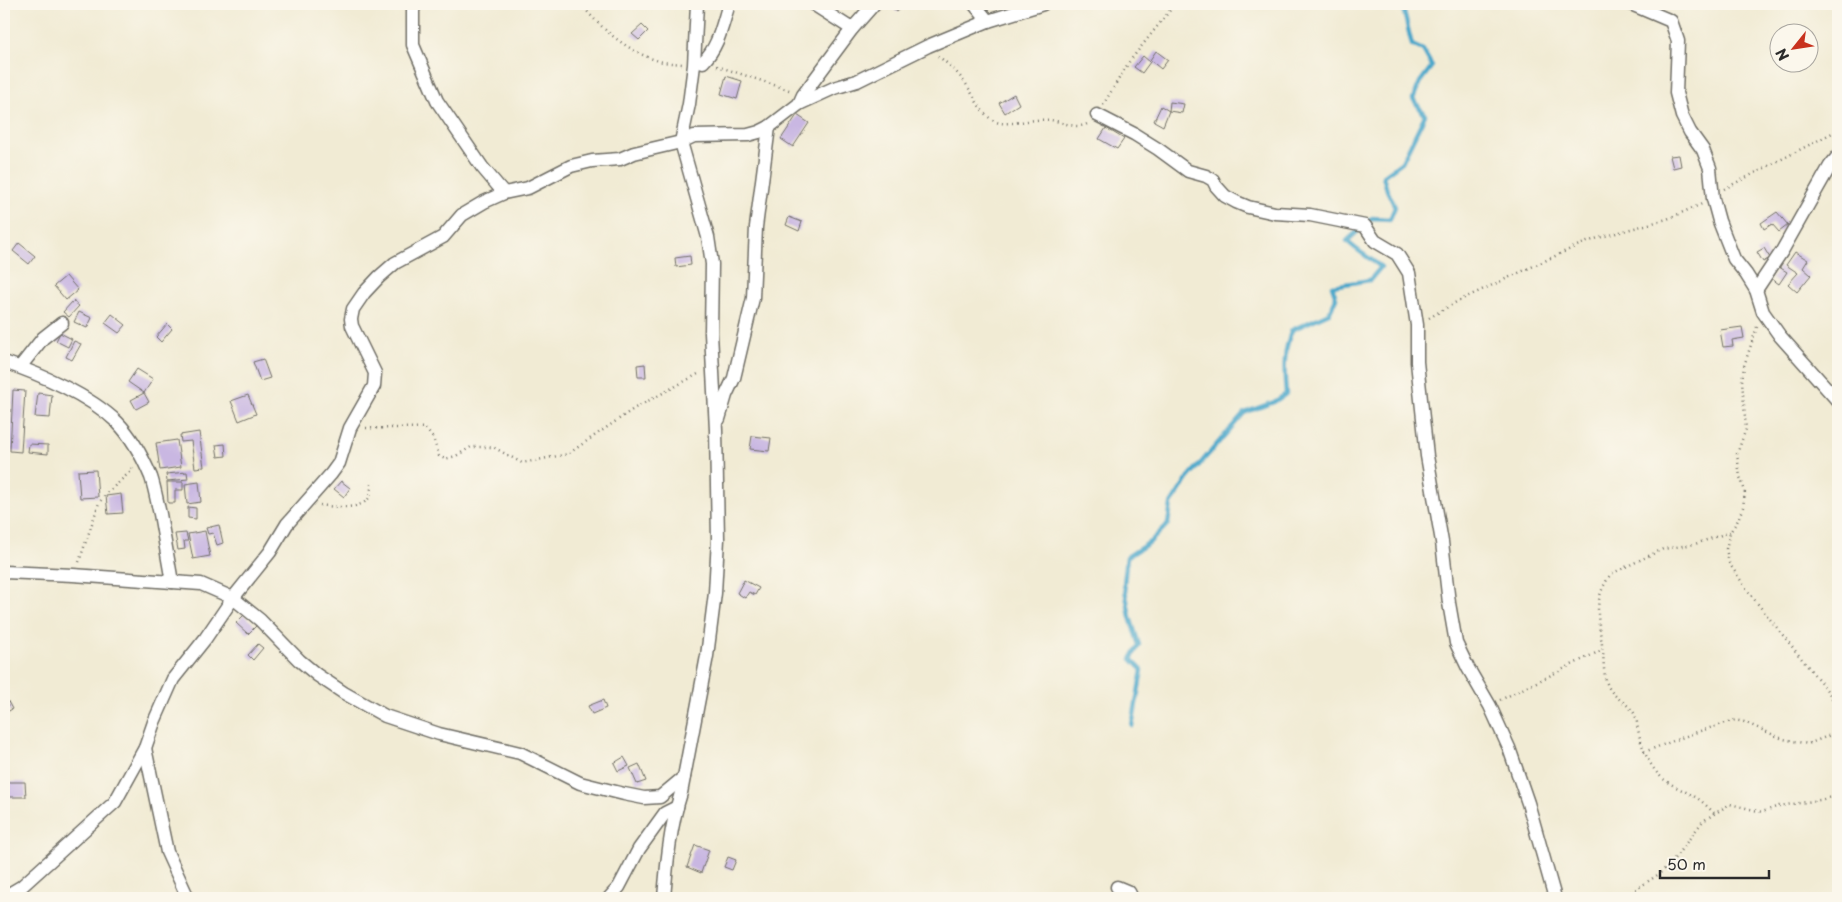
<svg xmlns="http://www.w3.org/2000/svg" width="1842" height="902" font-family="'Playpen Sans',sans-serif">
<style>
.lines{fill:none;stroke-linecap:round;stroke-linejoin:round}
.stream{stroke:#4ca7ca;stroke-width:4.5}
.building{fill:#c9b7e2}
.minor-casing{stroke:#706e66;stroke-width:15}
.path{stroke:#706e66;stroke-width:2.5;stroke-dasharray:1 4;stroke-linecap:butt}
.minor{stroke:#fff;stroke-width:12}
</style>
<rect width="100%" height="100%" fill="#fbf7ec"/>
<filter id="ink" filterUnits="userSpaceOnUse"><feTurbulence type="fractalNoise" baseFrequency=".02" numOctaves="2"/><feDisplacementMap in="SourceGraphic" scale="10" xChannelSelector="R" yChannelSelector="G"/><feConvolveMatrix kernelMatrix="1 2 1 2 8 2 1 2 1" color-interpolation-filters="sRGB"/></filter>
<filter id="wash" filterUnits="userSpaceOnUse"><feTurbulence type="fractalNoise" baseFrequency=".0096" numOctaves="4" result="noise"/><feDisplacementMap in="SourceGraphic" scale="20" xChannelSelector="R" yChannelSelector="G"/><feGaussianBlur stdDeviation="1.12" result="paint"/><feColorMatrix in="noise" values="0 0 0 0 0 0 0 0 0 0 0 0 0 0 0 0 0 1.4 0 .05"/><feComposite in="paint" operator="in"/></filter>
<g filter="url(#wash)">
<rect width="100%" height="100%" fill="#f1ebd4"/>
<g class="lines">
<path class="stream" d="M1132 726 1142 670 1131 659 1139 645 1130 617 1124 584 1127 557 1150 542 1168 524 1171 504 1187 479 1244 413 1274 402 1286 394C1284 371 1283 351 1292 330L1329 313 1336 298 1332 286 1370 280 1381 267C1370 258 1357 251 1347 241L1372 218 1390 219 1395 207 1387 190 1383 176 1402 162 1425 115 1413 99 1420 82 1432 66 1423 50 1412 45 1403 8 1405 4"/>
</g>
<g id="blocks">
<g class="building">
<path d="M888 4H906L897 12Z"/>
<path d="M642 25 648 31 639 40 632 34Z"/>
<path d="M1156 51 1168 60 1161 69 1150 60Z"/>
<path d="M1143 56 1150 62 1142 73 1134 67Z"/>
<path d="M726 76 742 81 737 99 721 94Z"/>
<path d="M1014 94 1019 104 1005 113 999 103Z"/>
<path d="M1170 102 1184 104 1182 113 1169 111Z"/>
<path d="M1161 106 1169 111 1163 126 1154 121Z"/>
<path d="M797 115 809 123 793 147 781 139Z"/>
<path d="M1106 128 1124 139 1117 149 1099 139Z"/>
<path d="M1679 155 1681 166 1673 168 1670 156Z"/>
<path d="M1777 212 1788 225 1779 232 1772 224 1764 229 1761 223Z"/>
<path d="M789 217 802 222 799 231 786 225Z"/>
<path d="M19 243 35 256 29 264 13 251Z"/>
<path d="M1764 248 1770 258 1763 262 1757 252Z"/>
<path d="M1795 252 1808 260 1803 268 1811 275 1797 292 1788 284 1798 273 1786 265Z"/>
<path d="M690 256 691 265 676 267 675 258Z"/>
<path d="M1779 267 1787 272 1779 284 1772 279Z"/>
<path d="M66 276 78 290 66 300 54 286Z"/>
<path d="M73 301 79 306 69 317 63 312Z"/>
<path d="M79 312 92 318 87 328 74 322Z"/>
<path d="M112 314 126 325 119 333 105 323Z"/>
<path d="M167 324 172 329 161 342 156 337Z"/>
<path d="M1742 327 1744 338 1732 340 1733 346 1723 347 1720 330Z"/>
<path d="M60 333 72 339 68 347 56 341Z"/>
<path d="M74 341 81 344 72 360 66 357Z"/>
<path d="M263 359 270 378 260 381 253 362Z"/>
<path d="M645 364 646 377H638L637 365Z"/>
<path d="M137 369 153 379 144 393 149 402 136 409 131 400 144 393 128 382Z"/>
<path d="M13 390 25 391 21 452 10 451Z"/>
<path d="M38 393 52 395 50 418 35 417Z"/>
<path d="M248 395 256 414 239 421 231 401Z"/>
<path d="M199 432 204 467 195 468 191 441 181 442 180 435Z"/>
<path d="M752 436 771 438 769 451 750 449Z"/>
<path d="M177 440 181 467 160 470 156 443Z"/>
<path d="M29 444 48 445V454L28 452Z"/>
<path d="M225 444 226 456 218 457 216 445Z"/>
<path d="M96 470 98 497 80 498 78 471Z"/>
<path d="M187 472 188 479 167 481 166 474Z"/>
<path d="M341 481 350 488 344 497 334 489Z"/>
<path d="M167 482H183V490H175V503H168Z"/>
<path d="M199 482 201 502 187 504 185 484Z"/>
<path d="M121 494 123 513 108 514 106 496Z"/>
<path d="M188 507 196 508V519L188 518Z"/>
<path d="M219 525 223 543 217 545 213 533 208 534 206 528Z"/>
<path d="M205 531 210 556 193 559 188 534Z"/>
<path d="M186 533 188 541H184L185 549 178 550 175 534Z"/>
<path d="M744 580 759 588 755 595 749 592 745 598 737 593Z"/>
<path d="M244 615 256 626 248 634 236 623Z"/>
<path d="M258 644 263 648 253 660 248 655Z"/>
<path d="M4 694 12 709 4 714Z"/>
<path d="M603 700 606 708 592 714 588 706Z"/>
<path d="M624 757 629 766 618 771 614 763Z"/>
<path d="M639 764 646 781 637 784 630 768Z"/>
<path d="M8 782H25L26 797H8Z"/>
<path d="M695 845 709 850 701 873 687 867Z"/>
<path d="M728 857 736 860 732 870 724 867Z"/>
</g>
</g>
</g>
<g filter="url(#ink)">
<use href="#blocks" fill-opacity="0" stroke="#706e66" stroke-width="1"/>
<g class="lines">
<defs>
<g id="minor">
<path d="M416 4 413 10V45L437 101 482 167 504 193"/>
<path d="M813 4 852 29"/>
<path d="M974 4 988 21"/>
<path d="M1631 4 1671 21 1678 41 1676 93 1682 116 1690 132 1703 150 1710 168 1713 199 1719 221 1734 259 1746 274 1756 290 1763 312 1780 336 1838 401"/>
<path d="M703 62C719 46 722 25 729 4"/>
<path d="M799 104 803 95 852 29 874 4"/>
<path d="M1097 115 1134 134 1158 149 1188 171 1206 176 1213 180 1216 186 1225 196 1236 202 1248 207 1275 213 1310 215 1365 226 1375 241 1397 254 1409 273 1417 325V362L1427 456 1442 542 1449 603 1456 643 1468 668 1490 706 1509 748 1528 803 1555 898"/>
<path d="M1756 290 1782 251 1830 166 1838 156"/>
<path d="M4 362C40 374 89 395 117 422 132 437 143 458 151 477 155 489 157 502 160 514 164 537 168 559 172 582"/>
<path d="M20 367 43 338 62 323"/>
<path d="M719 419 726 395 734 378 753 298 756 227 769 127"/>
<path d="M4 572 73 575 201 584 233 598 260 620 299 660 317 675 344 693 385 716 439 734 520 753 580 783 624 794 644 798 660 797 684 777"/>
<path d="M145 748 167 852 188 898"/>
<path d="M1117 887 1129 892 1132 898"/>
<path d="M4 897 21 887 115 802 145 748 154 722 173 679 205 639 233 598 270 552 287 524 331 474 339 463 350 428 374 386 375 373 352 326 351 319 353 309 364 293 379 277 395 263 443 237 462 215 484 202 504 193 528 188 571 166 592 161 620 159 634 153 681 142 694 136 748 135 759 132 769 127 799 104 834 88 857 81 928 46 988 21 1043 4"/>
<path d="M609 898 619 887 639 849 665 813 677 807"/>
<path d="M664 898C667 862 670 827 681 793L707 656 715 593 718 539 716 430 711 333 712 264 708 237 681 142 689 104 694 65 697 4"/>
</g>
</defs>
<use href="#minor" class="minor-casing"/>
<g class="path">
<path d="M581 4C600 28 628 52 659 61 666 63 674 63 682 64"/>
<path d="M938 56C947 63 956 71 963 80 974 93 981 119 1000 123 1013 125 1034 118 1050 120 1062 121 1075 130 1087 124"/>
<path d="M717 66 792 91"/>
<path d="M1103 105 1129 62 1175 4"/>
<path d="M1724 189 1838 130"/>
<path d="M1429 318 1458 301 1579 245 1598 238 1667 219 1702 204"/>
<path d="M1757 327 1744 366 1742 381 1746 429 1737 454 1740 477 1745 491 1743 507 1737 522 1730 532 1726 549 1729 563 1750 594 1829 693 1838 709"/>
<path d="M366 428C386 429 405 427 425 428L433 438 439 456 445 459 456 456 471 447H493L522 463 568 454 635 408 700 373"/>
<path d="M320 505C333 507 363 511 370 496 371 493 371 487 371 484"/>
<path d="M79 562 99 503 105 495 131 471 133 467"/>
<path d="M1500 700 1602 650"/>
<path d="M1644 752 1697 732 1735 720 1744 722 1783 739 1808 744 1838 732"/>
<path d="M1714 813C1709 808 1703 802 1697 798 1684 790 1668 785 1658 774 1647 761 1641 746 1638 729 1637 725 1637 719 1635 715 1630 704 1615 699 1609 688 1603 677 1604 663 1603 651 1599 621 1591 601 1611 574L1663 549 1695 544 1730 532"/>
<path d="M1623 898 1659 874 1670 864 1703 821 1730 804 1762 812 1779 806 1820 800 1838 795"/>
</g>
<use href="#minor" class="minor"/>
</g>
</g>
<rect width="1842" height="902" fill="none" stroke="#fbf7ec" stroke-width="20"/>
<g transform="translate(1794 48) rotate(240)"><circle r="24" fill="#fbf7ec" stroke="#a8a59f"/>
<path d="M0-4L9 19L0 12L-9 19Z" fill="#c8321e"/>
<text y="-8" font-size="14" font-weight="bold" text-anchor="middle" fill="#2b2b2b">N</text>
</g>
<path d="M1660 870v8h109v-8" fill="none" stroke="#2b2b2b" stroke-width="2.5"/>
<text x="1667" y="870" font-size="15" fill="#2b2b2b" stroke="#fbf7ec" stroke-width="4" paint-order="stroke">50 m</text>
</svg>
